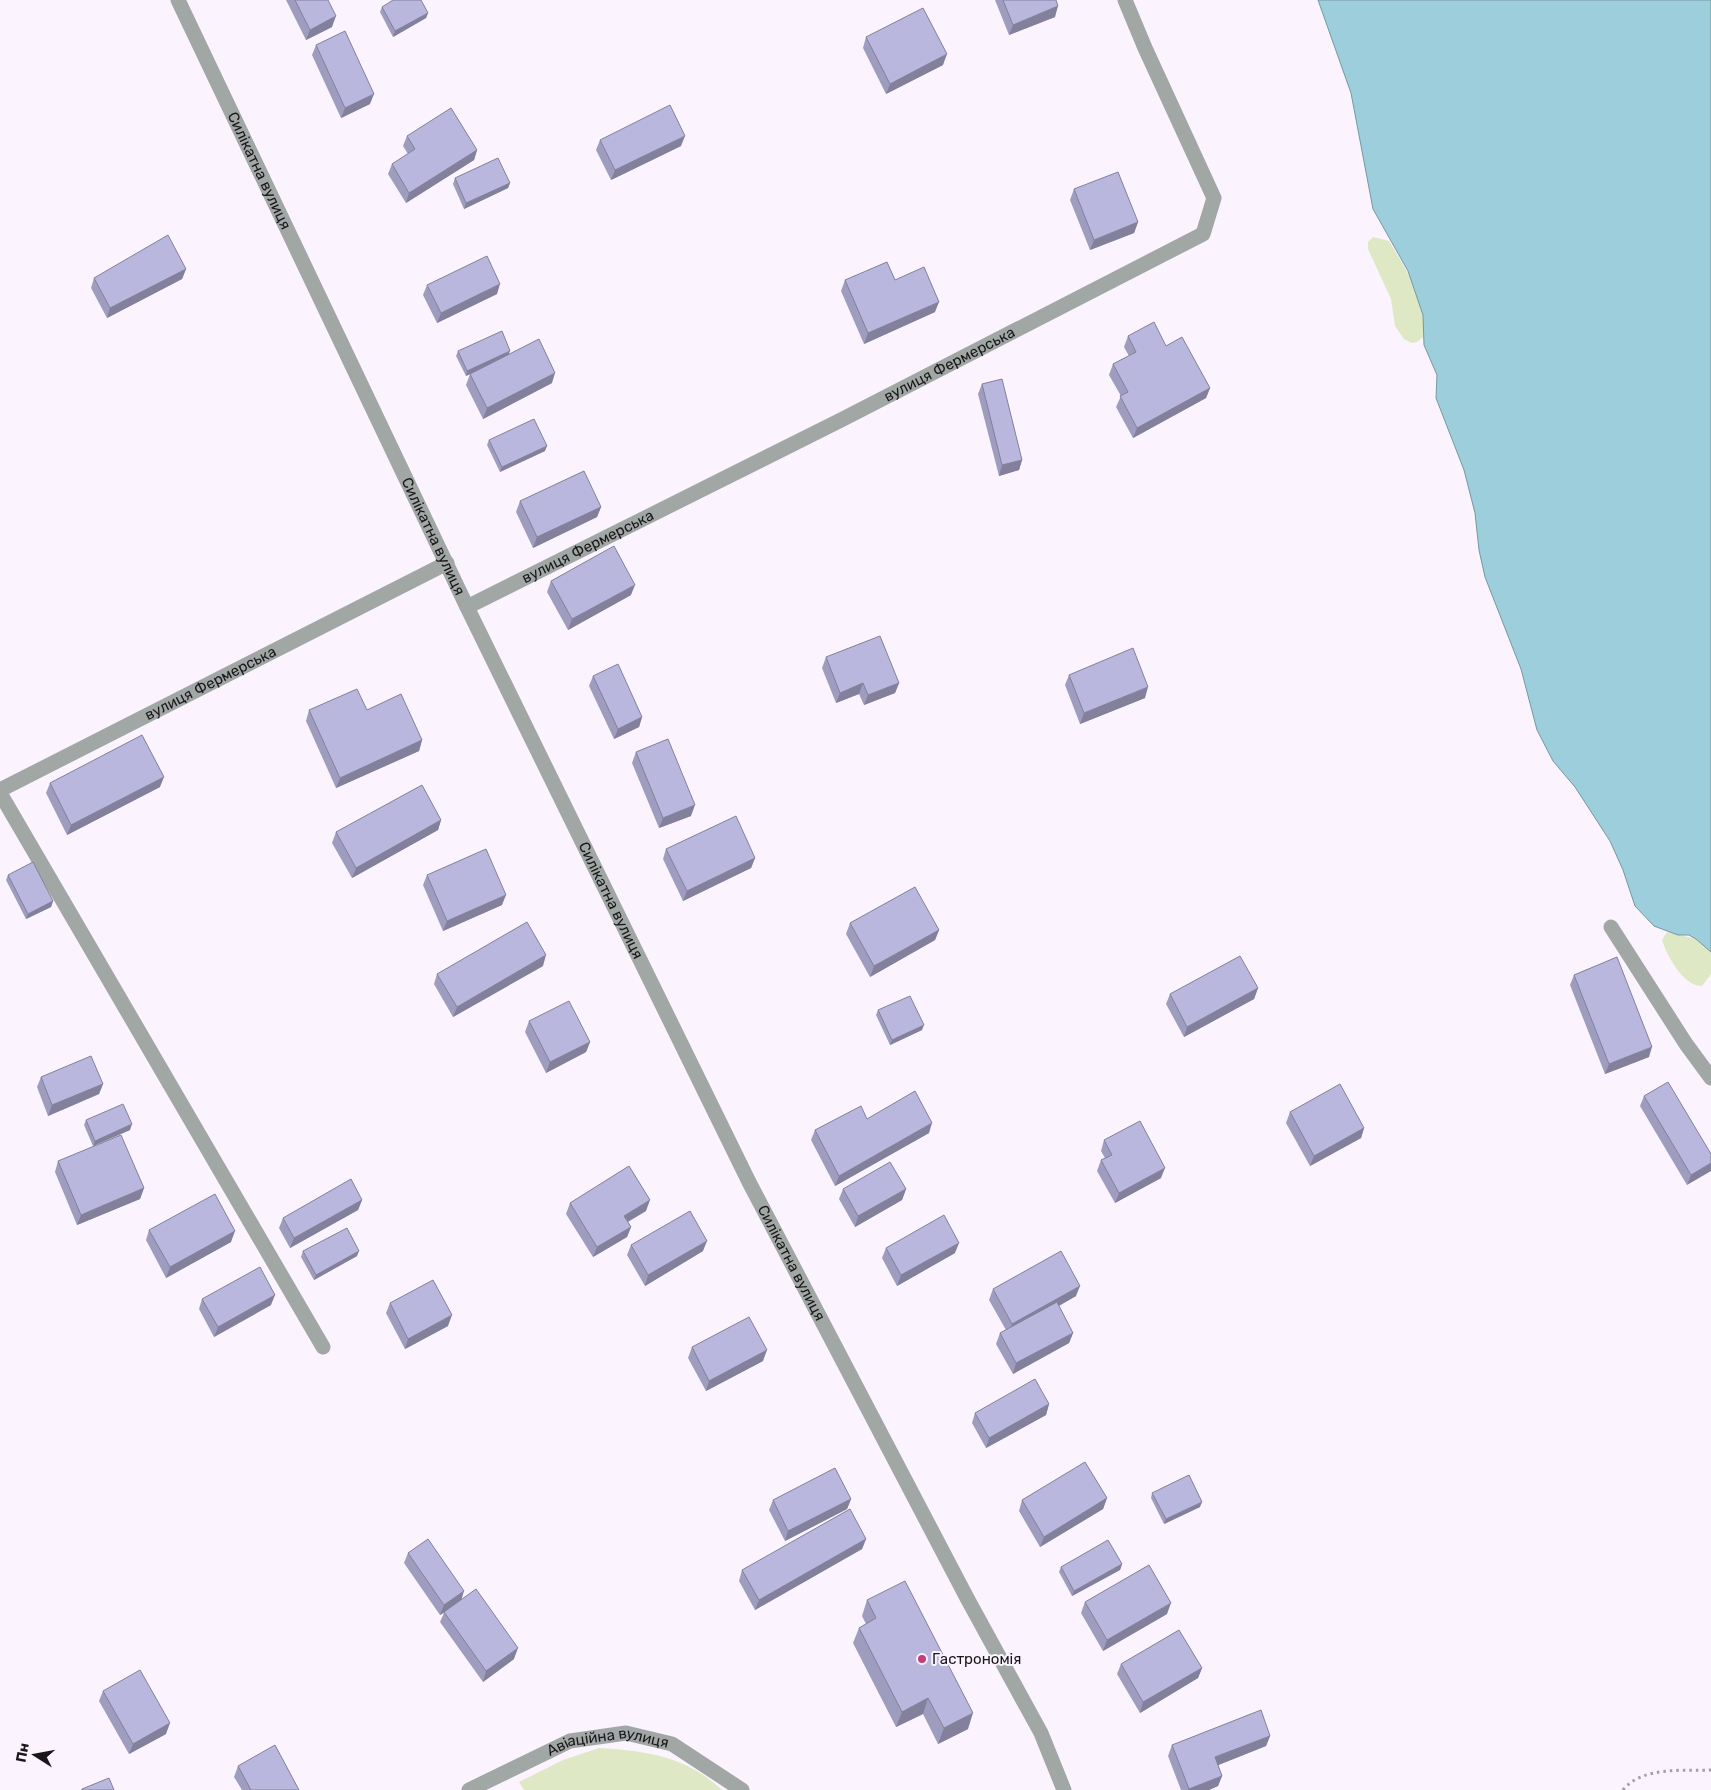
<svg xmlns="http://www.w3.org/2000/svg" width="1711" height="1790" font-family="Rubik,sans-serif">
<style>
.green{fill:#dee8c4}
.water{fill:#9ccfdb;stroke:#7598a1}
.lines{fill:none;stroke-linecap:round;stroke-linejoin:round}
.path{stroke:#a49fa6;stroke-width:3;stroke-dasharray:2.5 4;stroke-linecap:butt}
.minor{stroke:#a1a7a5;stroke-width:15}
.wall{fill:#9f9dbf}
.shaded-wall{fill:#82809b}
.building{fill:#b9b7de;stroke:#82809b}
.poi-dot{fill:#c53d7b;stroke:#fbf4fe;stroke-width:2}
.labels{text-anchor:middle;stroke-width:4;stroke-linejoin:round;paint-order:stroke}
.street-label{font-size:15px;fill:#19171a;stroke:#fbf4fe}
.poi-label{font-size:15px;fill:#19171a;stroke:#fbf4fe;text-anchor:start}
</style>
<rect width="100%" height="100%" fill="#fbf4fe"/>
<g class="green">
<path d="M1373 237 1389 241C1405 268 1429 303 1423 337L1417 342 1412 343 1404 339 1395 326 1391 299 1368 249V242Z"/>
<path d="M1667 932 1696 939 1711 952V974L1702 986C1683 986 1667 956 1662 940Z"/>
<path d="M599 1748C646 1751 686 1756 722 1790H524L519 1782 563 1760Z"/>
</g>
<path class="water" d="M1318 0H1711V952L1696 939 1689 935H1678L1654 926 1635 906 1623 870 1610 841 1575 787 1553 761 1537 730 1521 669 1485 577 1479 550 1475 513 1464 470 1436 398 1437 375 1424 345 1423 315 1408 271 1373 209 1351 93Z"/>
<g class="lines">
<path class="path" d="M1623 1790C1642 1766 1684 1771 1711 1770"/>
<g class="minor">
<path id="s1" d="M178 0 467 607 749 1182 967 1598 1041 1733 1064 1790"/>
<path id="s2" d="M467 607 841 420 1203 234 1214 198 1145 48 1125 0"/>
<path id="s3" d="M0 790 447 563"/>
<path d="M0 793 323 1347"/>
<path d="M1611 927 1686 1044 1711 1078"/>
<path id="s4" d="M469 1790 570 1741 626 1733 672 1744 742 1790"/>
</g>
</g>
<g class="wall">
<path d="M286 0H328L332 27 306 40Z"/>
<path d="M995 0H1056L1055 17 1009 35Z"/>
<path d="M382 7 428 13 426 18 393 37 380 12Z"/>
<path d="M866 37 943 65 886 94 863 48Z"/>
<path d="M316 45 370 104 341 118 312 55Z"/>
<path d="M407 136 477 150 474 160 406 203 388 174 392 164 408 154 403 146Z"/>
<path d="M600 140 681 146 611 180 596 150Z"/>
<path d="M455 178 510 183 508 188 464 209 453 184Z"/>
<path d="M1074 189 1138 222 1134 233 1090 250 1070 200Z"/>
<path d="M186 269 182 279 107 318 91 288 94 278Z"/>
<path d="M845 280 935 312 864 344 841 291Z"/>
<path d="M427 285 497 294 437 323 423 295Z"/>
<path d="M1128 336 1166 346 1210 388 1206 398 1133 438 1116 407 1121 396 1109 375 1113 364 1129 356 1124 347Z"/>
<path d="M458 351 509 354 552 383 483 419 466 385 470 374 472 373 466 376 456 356Z"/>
<path d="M982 384 1022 460 1019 470 999 476 978 394Z"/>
<path d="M489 440 545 451 500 472 487 445Z"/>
<path d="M520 501 601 507 597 517 533 548 516 512Z"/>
<path d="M551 581 631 595 568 630 547 592Z"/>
<path d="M826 657 899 683 895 693 864 705 859 694 836 703 822 668Z"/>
<path d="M1069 675 1145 698 1080 724 1065 685Z"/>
<path d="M593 676 642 717 639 727 614 739 589 686Z"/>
<path d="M309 710H367L422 740 419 751 336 788 306 721Z"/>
<path d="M636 752 691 816 659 828 632 763Z"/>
<path d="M50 783 160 787 67 835 46 793Z"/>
<path d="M441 820 438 830 352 878 332 843 336 832Z"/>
<path d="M666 849 755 858 751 868 683 901 663 859Z"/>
<path d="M8 875 53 901 51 907 26 919 6 880Z"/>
<path d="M427 875 502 905 443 931 423 885Z"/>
<path d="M850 923 939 930 935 940 870 977 846 934Z"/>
<path d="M543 966 453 1017 434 984 437 974Z"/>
<path d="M1574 975 1649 1057 1605 1074 1570 985Z"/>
<path d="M1258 988 1254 999 1184 1037 1166 1004 1170 994Z"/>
<path d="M878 1010 922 1030 890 1045 876 1015Z"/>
<path d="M529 1021 590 1042 586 1052 546 1073 525 1032Z"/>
<path d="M41 1077 103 1084 99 1094 48 1116 37 1087Z"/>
<path d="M1644 1096 1711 1154 1687 1185 1640 1106Z"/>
<path d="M1290 1112 1364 1128 1361 1138 1310 1166 1286 1123Z"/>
<path d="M867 1119 929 1133 835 1186 811 1140 815 1130Z"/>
<path d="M86 1120 130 1130 93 1146 84 1125Z"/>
<path d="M1104 1140 1161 1178 1115 1203 1097 1171 1101 1160 1105 1158 1101 1151Z"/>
<path d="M58 1161 144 1188 140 1199 77 1225 55 1172Z"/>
<path d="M843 1189H906L902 1200 855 1227 839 1199Z"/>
<path d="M362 1200 358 1210 290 1248 279 1228 283 1218Z"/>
<path d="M570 1203 646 1211 628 1222 631 1227 627 1237 593 1257 566 1214Z"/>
<path d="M149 1230 231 1242 166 1278 146 1240Z"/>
<path d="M631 1245 703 1251 645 1286 627 1255Z"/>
<path d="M886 1248 955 1253 897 1286 882 1258Z"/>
<path d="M303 1251 357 1256 314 1280 301 1257Z"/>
<path d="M993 1289 1076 1296 1059 1306 1073 1333 1069 1343 1013 1374 996 1344 1000 1333 1006 1330 989 1300Z"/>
<path d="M202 1299 271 1305 214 1337 199 1309Z"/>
<path d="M390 1303 448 1326 405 1349 386 1313Z"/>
<path d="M692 1347 763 1361 706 1391 688 1358Z"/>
<path d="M1049 1404 1046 1415 986 1448 972 1423 975 1413Z"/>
<path d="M1152 1493 1200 1507 1164 1524 1151 1498Z"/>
<path d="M1107 1498 1103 1509 1040 1547 1019 1511 1022 1500Z"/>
<path d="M851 1499 847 1509 785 1541 769 1510 773 1500Z"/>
<path d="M866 1539 862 1549 755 1610 739 1581 742 1570Z"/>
<path d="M408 1553 461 1600 514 1659 483 1682 440 1622 444 1613 440 1615 404 1563Z"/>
<path d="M1122 1564 1120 1570 1072 1596 1059 1572 1061 1567Z"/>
<path d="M867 1600 968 1729 938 1744 923 1714 896 1727 853 1643 859 1628 866 1624 862 1616Z"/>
<path d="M1085 1602 1167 1614 1103 1651 1081 1613Z"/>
<path d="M1121 1664 1202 1668 1198 1678 1140 1713 1117 1674Z"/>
<path d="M103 1691 166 1734 129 1754 99 1701Z"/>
<path d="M1270 1736 1266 1746 1218 1765 1222 1776 1218 1786 1209 1790H1181L1168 1756 1172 1745Z"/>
<path d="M238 1766 299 1790H242L234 1777Z"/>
</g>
<g class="shaded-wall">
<path d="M1058 6 1055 17 1009 35 1013 25Z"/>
<path d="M428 13 426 18 393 37 395 31Z"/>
<path d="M336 16 332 27 306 40 310 30Z"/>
<path d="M947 54 943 65 886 94 890 84Z"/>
<path d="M374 94 370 104 341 118 345 108Z"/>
<path d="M685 136 681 146 611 180 615 170Z"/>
<path d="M477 150 474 160 406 203 409 193Z"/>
<path d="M510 183 508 188 464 209 466 203Z"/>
<path d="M1138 222 1134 233 1090 250 1094 240Z"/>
<path d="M186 269 182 279 107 318 110 308Z"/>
<path d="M500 284 497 294 437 323 441 313Z"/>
<path d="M939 302 935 312 864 344 868 333Z"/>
<path d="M510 351 508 356 466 376 467 371Z"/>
<path d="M555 373 552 383 483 419 487 408Z"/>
<path d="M1210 388 1206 398 1133 438 1137 428Z"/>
<path d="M547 446 545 451 500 472 502 467Z"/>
<path d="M1022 460 1019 470 999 476 1002 465Z"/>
<path d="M601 507 597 517 533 548 537 537Z"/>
<path d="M635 585 631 595 568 630 572 619Z"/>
<path d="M863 683 859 694 836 703 840 693Z"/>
<path d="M899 683 895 693 864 705 868 695Z"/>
<path d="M1148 687 1145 698 1080 724 1084 713Z"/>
<path d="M642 717 639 727 614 739 618 729Z"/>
<path d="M422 740 419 751 336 788 340 778Z"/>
<path d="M164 777 160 787 67 835 71 825Z"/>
<path d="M695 805 691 816 659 828 663 818Z"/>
<path d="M441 820 438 830 352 878 356 868Z"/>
<path d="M755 858 751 868 683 901 687 891Z"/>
<path d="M506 895 502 905 443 931 447 921Z"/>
<path d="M53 901 51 907 26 919 28 914Z"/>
<path d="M939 930 935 940 870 977 874 966Z"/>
<path d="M546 955 543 966 453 1017 457 1007Z"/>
<path d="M1258 988 1254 999 1184 1037 1187 1027Z"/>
<path d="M924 1025 922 1030 890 1045 892 1040Z"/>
<path d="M590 1042 586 1052 546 1073 550 1062Z"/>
<path d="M1652 1047 1649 1057 1605 1074 1609 1064Z"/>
<path d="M103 1084 99 1094 48 1116 52 1105Z"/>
<path d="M932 1123 929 1133 835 1186 839 1176Z"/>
<path d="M132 1124 130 1130 93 1146 95 1141Z"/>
<path d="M1364 1128 1361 1138 1310 1166 1314 1156Z"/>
<path d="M1711 1163V1171L1687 1185 1691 1175Z"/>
<path d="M1165 1168 1161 1178 1115 1203 1119 1193Z"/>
<path d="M144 1188 140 1199 77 1225 81 1215Z"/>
<path d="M906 1189 902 1200 855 1227 858 1216Z"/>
<path d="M362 1200 358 1210 290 1248 294 1238Z"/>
<path d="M650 1200 646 1211 620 1226 624 1216Z"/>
<path d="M631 1227 627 1237 593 1257 597 1247Z"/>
<path d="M235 1231 231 1242 166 1278 170 1267Z"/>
<path d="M707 1241 703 1251 645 1286 648 1275Z"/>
<path d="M959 1243 955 1253 897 1286 901 1275Z"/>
<path d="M359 1251 357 1256 314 1280 316 1275Z"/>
<path d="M1080 1286 1076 1296 1008 1334 1012 1324Z"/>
<path d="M275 1295 271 1305 214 1337 218 1327Z"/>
<path d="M452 1315 448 1326 405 1349 408 1339Z"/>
<path d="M1073 1333 1069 1343 1013 1374 1016 1363Z"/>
<path d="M767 1350 763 1361 706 1391 709 1381Z"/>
<path d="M1049 1404 1046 1415 986 1448 989 1438Z"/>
<path d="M1107 1498 1103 1509 1040 1547 1044 1537Z"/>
<path d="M851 1499 847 1509 785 1541 788 1531Z"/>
<path d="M1202 1502 1200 1507 1164 1524 1166 1519Z"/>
<path d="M866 1539 862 1549 755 1610 759 1600Z"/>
<path d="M1122 1564 1120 1570 1072 1596 1074 1591Z"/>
<path d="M464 1591 461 1601 440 1615 444 1605Z"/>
<path d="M1171 1603 1167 1614 1103 1651 1107 1640Z"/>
<path d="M518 1648 514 1659 483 1682 486 1671Z"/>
<path d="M1202 1668 1198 1678 1140 1713 1143 1702Z"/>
<path d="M928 1698 923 1714 896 1727 902 1712Z"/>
<path d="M973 1713 968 1729 938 1744 944 1728Z"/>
<path d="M170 1723 166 1734 129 1754 133 1744Z"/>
<path d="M1270 1736 1266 1746 1211 1768 1215 1757Z"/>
<path d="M1222 1776 1218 1786 1209 1790H1188L1189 1789Z"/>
</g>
<g class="building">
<path d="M295 0H328L336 16 310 30Z"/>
<path d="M393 0H421L428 13 395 31 382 7Z"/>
<path d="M1003 0H1056L1058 6 1013 25Z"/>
<path d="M923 8 947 54 890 84 866 37Z"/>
<path d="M345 31 374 94 345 108 316 45Z"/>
<path d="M670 105 685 136 615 170 600 140Z"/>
<path d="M451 108 477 150 409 193 392 164 415 149 407 136Z"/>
<path d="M498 158 510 183 466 203 455 178Z"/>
<path d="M1118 172 1138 222 1094 240 1074 189Z"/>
<path d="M168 235 186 269 110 308 94 278Z"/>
<path d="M487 256 500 284 441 313 427 285Z"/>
<path d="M887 262 895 280 924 267 939 302 868 333 845 280Z"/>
<path d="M1154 322 1166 346 1182 337 1210 388 1137 428 1120 396 1128 392 1113 364 1136 352 1128 336Z"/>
<path d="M502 331 510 351 467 371 458 351Z"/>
<path d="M539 339 555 373 487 408 470 374Z"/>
<path d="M1002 379 1022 460 1002 465 982 384Z"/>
<path d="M534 419 547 446 502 467 489 440Z"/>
<path d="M584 471 601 507 537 537 520 501Z"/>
<path d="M614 546 635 585 572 619 551 581Z"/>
<path d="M880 636 899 683 868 695 863 683 840 693 826 657Z"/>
<path d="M1133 648 1148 687 1084 713 1069 675Z"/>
<path d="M618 664 642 717 618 729 593 676Z"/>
<path d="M357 689 367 710 401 694 422 740 340 778 309 710Z"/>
<path d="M142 735 164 777 71 825 50 783Z"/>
<path d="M668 739 695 805 663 818 636 752Z"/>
<path d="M422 785 441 820 356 868 336 832Z"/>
<path d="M736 816 755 858 687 891 666 849Z"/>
<path d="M486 849 506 895 447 921 427 875Z"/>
<path d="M33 862 53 901 28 914 8 875Z"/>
<path d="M915 887 939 930 874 966 850 923Z"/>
<path d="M527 922 546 955 457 1007 437 974Z"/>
<path d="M1240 956 1258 988 1187 1027 1170 994Z"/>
<path d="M1617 957 1652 1047 1609 1064 1574 975Z"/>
<path d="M910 996 924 1025 892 1040 878 1010Z"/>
<path d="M569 1001 590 1042 550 1062 529 1021Z"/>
<path d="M91 1056 103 1084 52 1105 41 1077Z"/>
<path d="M1668 1082 1711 1154V1163L1691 1175 1644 1096Z"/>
<path d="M1340 1084 1364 1128 1314 1156 1290 1112Z"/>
<path d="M915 1091 932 1123 839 1176 815 1130 861 1106 867 1119Z"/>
<path d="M123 1104 132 1124 95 1141 86 1120Z"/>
<path d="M1140 1121 1165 1168 1119 1193 1101 1160 1112 1155 1104 1140Z"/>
<path d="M121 1135 144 1188 81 1215 58 1161Z"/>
<path d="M890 1162 906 1189 858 1216 843 1189Z"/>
<path d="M629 1166 650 1200 624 1216 631 1227 597 1247 570 1203Z"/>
<path d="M351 1179 362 1200 294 1238 283 1218Z"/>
<path d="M215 1194 235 1231 170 1267 149 1230Z"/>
<path d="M690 1211 707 1241 648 1275 631 1245Z"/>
<path d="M944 1215 959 1243 901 1275 886 1248Z"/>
<path d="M347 1228 359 1251 316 1275 303 1251Z"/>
<path d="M1061 1251 1080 1286 1012 1324 993 1289Z"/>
<path d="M260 1267 275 1295 218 1327 202 1299Z"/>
<path d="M433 1280 452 1315 408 1339 390 1303Z"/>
<path d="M1057 1302 1073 1333 1016 1363 1000 1333Z"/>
<path d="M749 1317 767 1350 709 1381 692 1347Z"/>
<path d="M1035 1379 1049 1404 989 1438 975 1413Z"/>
<path d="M1085 1462 1107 1498 1044 1537 1022 1500Z"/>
<path d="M835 1468 851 1499 788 1531 773 1500Z"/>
<path d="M1189 1475 1202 1502 1166 1519 1152 1493Z"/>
<path d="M850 1509 866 1539 759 1600 742 1570Z"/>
<path d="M428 1539 464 1591 444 1605 408 1553Z"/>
<path d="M1108 1540 1122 1564 1074 1591 1061 1567Z"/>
<path d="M1149 1565 1171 1603 1107 1640 1085 1602Z"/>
<path d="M905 1581 973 1713 944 1728 928 1698 902 1712 859 1628 876 1618 867 1600Z"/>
<path d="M476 1589 518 1648 486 1671 444 1612Z"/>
<path d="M1179 1630 1202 1668 1143 1702 1121 1664Z"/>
<path d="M140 1670 170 1723 133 1744 103 1691Z"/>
<path d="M1261 1710 1270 1736 1215 1757 1222 1776 1189 1789 1172 1745Z"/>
<path d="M275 1745 299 1790H251L238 1766Z"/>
<path d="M109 1778 114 1790H82V1789Z"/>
</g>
<circle class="poi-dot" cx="922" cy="1659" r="5"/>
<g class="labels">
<g class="street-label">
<text dy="5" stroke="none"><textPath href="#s1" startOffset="189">Силікатна вулиця</textPath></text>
<text dy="5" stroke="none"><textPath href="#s2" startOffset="540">вулиця Фермерська</textPath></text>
<text dy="5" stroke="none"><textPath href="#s1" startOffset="594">Силікатна вулиця</textPath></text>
<text dy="5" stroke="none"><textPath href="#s2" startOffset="135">вулиця Фермерська</textPath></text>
<text dy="5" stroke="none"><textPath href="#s3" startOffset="236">вулиця Фермерська</textPath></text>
<text dy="5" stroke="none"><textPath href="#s1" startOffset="999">Силікатна вулиця</textPath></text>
<text dy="5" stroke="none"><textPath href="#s1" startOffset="1404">Силікатна вулиця</textPath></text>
<text dy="5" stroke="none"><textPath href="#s4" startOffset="150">Авіаційна вулиця</textPath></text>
</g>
<g class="poi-label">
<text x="932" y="1664">Гастрономія</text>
</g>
</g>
<g transform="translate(35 1755) rotate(281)" stroke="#fbf4fe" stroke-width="4" paint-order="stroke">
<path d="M0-4L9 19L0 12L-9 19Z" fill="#19171a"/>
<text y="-8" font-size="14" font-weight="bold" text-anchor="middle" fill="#19171a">Пн</text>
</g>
</svg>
